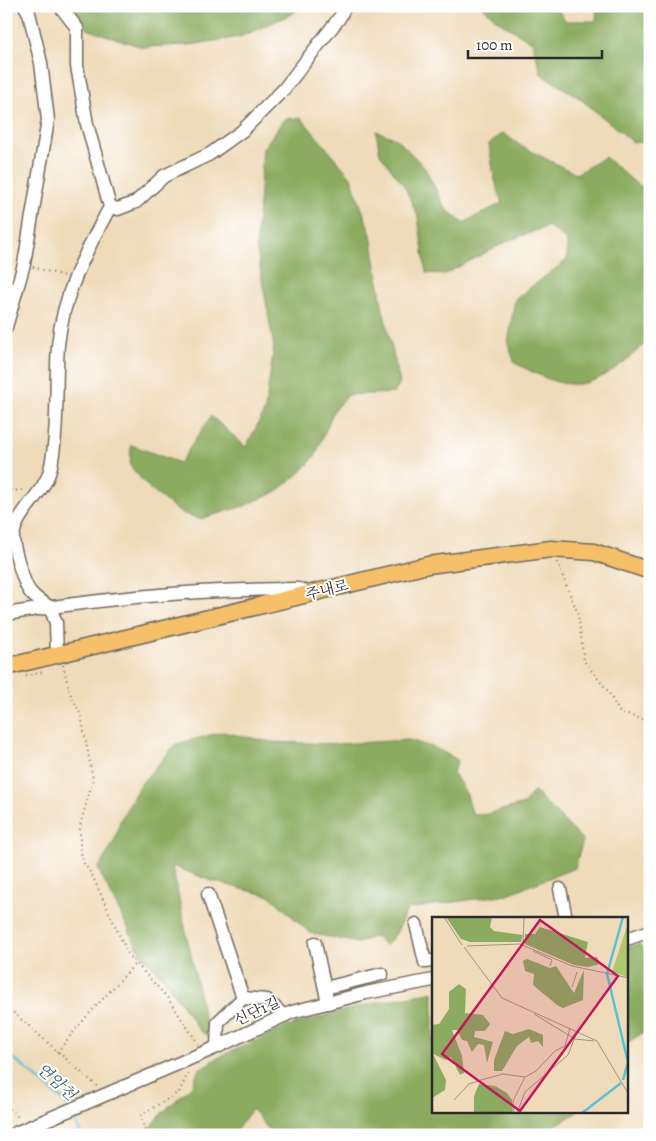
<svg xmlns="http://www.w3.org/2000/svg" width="656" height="1141" font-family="Alegreya,'Noto Serif KR',serif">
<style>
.forest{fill:#8bac60;stroke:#5b6c46}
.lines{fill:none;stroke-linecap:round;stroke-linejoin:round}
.stream{stroke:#57c2d3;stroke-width:2.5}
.minor-casing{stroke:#70695d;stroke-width:15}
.major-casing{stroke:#70695d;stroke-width:19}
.path{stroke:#70695d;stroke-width:2;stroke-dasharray:1 4;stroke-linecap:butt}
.minor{stroke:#fff;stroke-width:12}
.major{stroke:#f6c06b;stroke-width:16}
.labels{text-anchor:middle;stroke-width:4;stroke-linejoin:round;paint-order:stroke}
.street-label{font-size:15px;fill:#2b2b2b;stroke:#fff}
.water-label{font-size:16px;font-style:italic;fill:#3a6066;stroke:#fff}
.inset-river{fill:none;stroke:#57c2d3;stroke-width:2.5}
.inset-road{fill:none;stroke:#a19581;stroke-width:1}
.view{fill:#c2185b;fill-opacity:0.15;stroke:#c2185b;stroke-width:2.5}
.inset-edge{fill:none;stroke:#2b2b2b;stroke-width:2.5}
</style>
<rect width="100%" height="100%" fill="#fff"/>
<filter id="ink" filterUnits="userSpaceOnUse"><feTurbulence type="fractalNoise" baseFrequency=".02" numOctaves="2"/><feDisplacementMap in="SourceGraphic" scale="10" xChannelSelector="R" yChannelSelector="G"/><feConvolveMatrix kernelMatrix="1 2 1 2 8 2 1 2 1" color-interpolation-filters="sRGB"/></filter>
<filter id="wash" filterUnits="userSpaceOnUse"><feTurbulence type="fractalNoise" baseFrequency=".0096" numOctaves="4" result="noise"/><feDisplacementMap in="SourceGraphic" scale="20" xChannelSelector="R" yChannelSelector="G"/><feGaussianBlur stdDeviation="1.12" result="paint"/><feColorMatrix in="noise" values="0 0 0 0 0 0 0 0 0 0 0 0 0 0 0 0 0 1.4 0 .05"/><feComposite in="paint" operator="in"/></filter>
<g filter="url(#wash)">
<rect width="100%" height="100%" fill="#efdbba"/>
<g class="forest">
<path d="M69 6H303L292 14 240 37 189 45 142 47 87 29Z"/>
<path d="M482 6H555L566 21H596L597 6H650V143L633 142 578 97 541 74 532 42 497 20Z"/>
<path d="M301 118 351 177 371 235 382 305 400 383 394 393 348 395 334 410 315 456 301 472 278 491 244 506 200 519 181 513 150 489 130 466 131 445 180 463 211 416 246 447 265 410 274 347 256 245 263 149 284 119Z"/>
<path d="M376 131 397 139 425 168 445 208 463 223 502 203 494 177 489 144 503 133 521 146 576 174 605 157 639 186 650 187V339C629 358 600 387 570 384 551 383 531 371 515 363L508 344 515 299 567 260V241L549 226 510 240 445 274 426 273 418 217 405 187 380 154Z"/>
<path d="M222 732 272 742 337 744 409 740 435 748 458 760 453 772 467 795 472 813 483 815 524 804 534 791 583 840 575 868 508 894 407 909 396 934 385 946 375 936 358 943 310 933 270 896 212 881 172 866 208 1036 200 1031 163 978 141 954 98 869 115 840 120 821 140 785 176 744Z"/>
<path d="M639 944 650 957V1028L627 1043V948Z"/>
<path d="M433 992V1112H578L539 1135H273L252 1109 233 1135H153L148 1131 163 1112 192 1086 199 1069 223 1055 286 1027 365 1005Z"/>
</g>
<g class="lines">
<g class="stream">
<path d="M6 1052 70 1106"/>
<path d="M73 1113 81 1135"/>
</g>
</g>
</g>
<g filter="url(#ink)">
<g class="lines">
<defs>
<g id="minor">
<path d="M110 207 118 209 136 202 164 176 210 154 242 131 284 89 340 17 345 6"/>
<path d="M6 327 24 264 48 120 41 63 29 13 25 6"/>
<path d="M6 614C103 598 202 589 299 589L310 593"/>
<path d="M57 656 56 623 50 607C42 602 32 597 27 587 23 579 12 544 13 536 16 512 44 494 50 470 59 431 55 385 58 345 63 294 86 251 110 207L87 124 77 66V28L60 6"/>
<path d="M560 889 566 918"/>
<path d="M208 894 243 998"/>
<path d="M416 924 425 962 433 961"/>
<path d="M627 939 650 931"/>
<path d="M315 943 328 1003"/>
<path d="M325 988 382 974"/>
<path d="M217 1047 218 1022 243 998 267 1000 284 1016"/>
<path d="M11 1135 217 1047 292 1012 366 993 433 980"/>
</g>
<path id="major" d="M6 667 428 565 551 549 594 552 650 571"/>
</defs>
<use href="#minor" class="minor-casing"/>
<use href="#major" class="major-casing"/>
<g class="path">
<path d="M6 259 14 261"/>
<path d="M33 267 64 276"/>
<path d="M6 491 26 490"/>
<path d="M557 562 578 614 584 661 607 690 620 713 650 721"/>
<path d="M63 665 70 693 81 715 93 779 80 826V848L83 862 92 875 129 956 167 997 199 1045"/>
<path d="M26 676 43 672"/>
<path d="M6 1006 98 1087"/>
<path d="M57 1052 87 1016 135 964"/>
<path d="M6 1105 20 1119"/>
<path d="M146 1135 141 1115 179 1092 189 1071"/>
</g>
<use href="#minor" class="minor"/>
<use href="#major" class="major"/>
</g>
</g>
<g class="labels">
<g class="street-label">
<text transform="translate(327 590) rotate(-14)" y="5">주내로</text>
<text transform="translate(257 1011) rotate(-25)" y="5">신단1길</text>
</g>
<g class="water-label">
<text transform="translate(57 1081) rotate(42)" y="6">연암천</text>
</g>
</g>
<g transform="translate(432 917)">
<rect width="196" height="196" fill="#efdbba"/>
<path d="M196 6V60L180 55Z" fill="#afc76d"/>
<path d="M14 0H60L58 10 62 14 91 18 89 25H38L29 22ZM108 10 156 25 153 41 165 40 168 47 156 50 142 48 93 27V17H103ZM95 42 118 51 124 49 142 76 152 53 151 83 131 91 125 88 101 68 102 57 93 54 91 44ZM27 67 34 72 33 96 51 98 58 107 53 114H43L42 120 61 125 55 146 52 128 46 127 40 135 35 124 30 123 25 113H20L30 139 32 156 28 158 19 140 14 143 1 137 14 163 13 173 0 181V108L7 107 17 92V75ZM97 112 111 118V130L106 124 99 126 97 120 85 129 70 154H62V143L73 114 81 117ZM47 167 63 169 75 176 80 183 81 196H42V179Z" fill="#8bac60"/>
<path class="inset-river" d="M191 163 196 145 175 57 191 0M150 196 189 166"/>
<path class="inset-road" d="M12 0 30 28M91 28 92 0M35 29 88 27 140 49 197 61M32 30 70 81 165 124 197 178M101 34 120 43 118 49M140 70 145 55M102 97 143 122 162 124M22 183 37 167 49 163 71 157 93 160 104 154 123 134 133 129 138 111M82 196 81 184 93 160M85 196 93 175 136 138 145 115"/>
<path class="view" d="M108 3 186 59 88 194 10 137Z"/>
<rect width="196" height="196" class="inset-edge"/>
</g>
<rect width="656" height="1141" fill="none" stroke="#fff" stroke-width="25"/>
<path d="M468 50v8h134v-8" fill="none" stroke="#2b2b2b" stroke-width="2.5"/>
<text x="476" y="50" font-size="15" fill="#2b2b2b" stroke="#ffffff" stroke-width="4" paint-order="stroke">100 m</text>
</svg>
